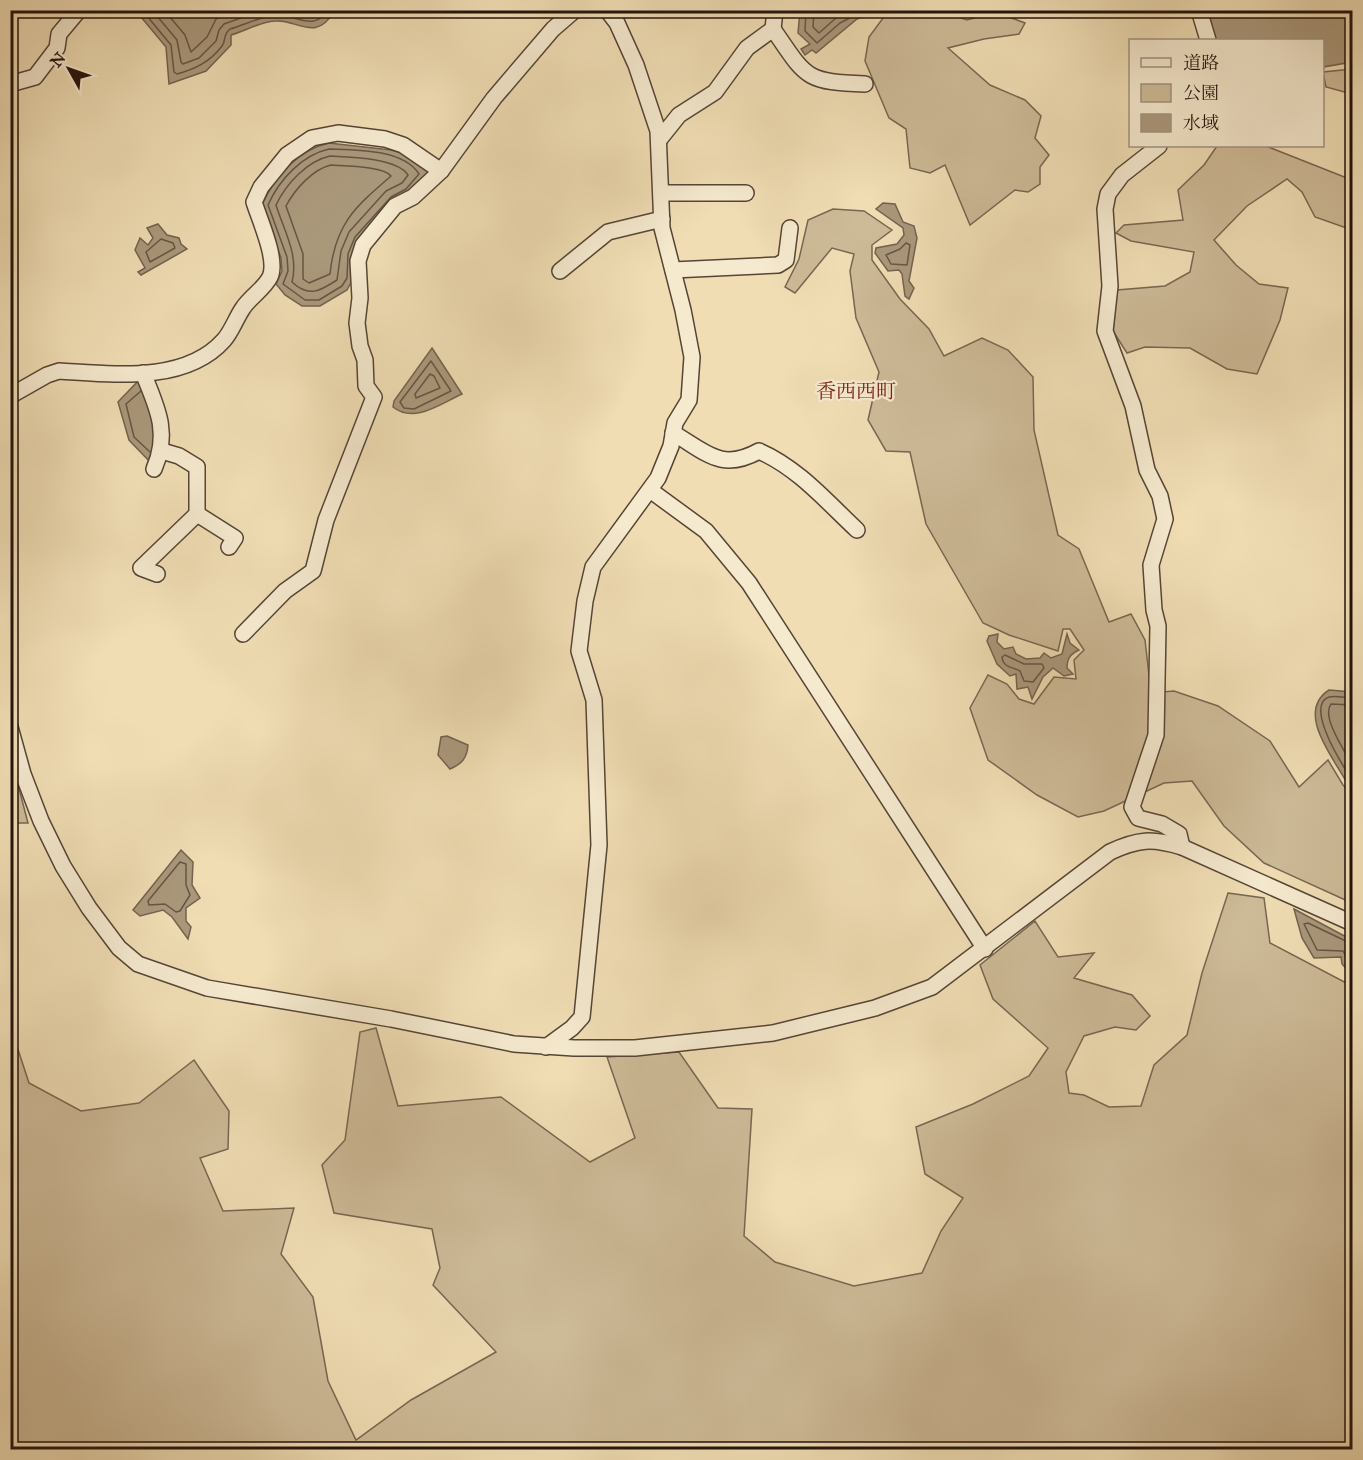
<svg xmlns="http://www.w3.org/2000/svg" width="1363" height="1460" font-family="'IM FELL Great Primer','Noto Serif JP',serif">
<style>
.green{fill:#cdba97;stroke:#786652;stroke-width:1.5}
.water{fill:#aa987b;stroke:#74624f;stroke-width:1.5}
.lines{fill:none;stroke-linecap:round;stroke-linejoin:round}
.shore{stroke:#654;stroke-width:1.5}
.minor-casing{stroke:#564536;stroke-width:18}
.minor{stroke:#f5e9ce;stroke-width:15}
.labels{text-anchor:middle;stroke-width:4.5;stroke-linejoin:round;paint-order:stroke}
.quarter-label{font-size:20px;fill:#7a1f14;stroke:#f5e9ce}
</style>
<rect width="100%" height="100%" fill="#f0ddb4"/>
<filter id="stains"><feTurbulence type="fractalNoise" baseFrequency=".00333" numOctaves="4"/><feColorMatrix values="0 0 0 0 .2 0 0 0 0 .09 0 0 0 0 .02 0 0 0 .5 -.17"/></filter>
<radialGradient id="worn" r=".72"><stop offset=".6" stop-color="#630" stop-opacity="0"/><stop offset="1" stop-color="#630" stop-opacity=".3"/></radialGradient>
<g class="green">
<path d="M889 10 942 11 967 20 996 12 1025 23 1019 34 984 39 948 48 990 85 1025 100 1041 116 1035 138 1049 155 1040 167V184L1028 192 1015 190 970 225 945 165 930 173 910 168 906 129 889 118 865 61 869 37Z"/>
<path d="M1352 69V94L1326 87 1323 72Z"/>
<path d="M1217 146H1266L1352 180V230L1315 217 1302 192 1287 179 1247 206 1214 240 1236 265 1259 284 1288 288 1280 320 1257 374 1227 369 1190 348 1145 347 1127 353 1113 331 1117 290 1165 286 1190 272 1194 252 1131 241 1116 233 1124 225 1183 220 1178 190 1204 165Z"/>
<path d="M833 209 864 211 892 230 872 245V260L900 299 929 329 944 356 982 338 1008 350 1033 377 1034 430 1058 535 1079 549 1109 622 1131 614 1145 640 1151 693 1174 691 1218 706 1270 741 1299 787 1328 760 1343 785 1352 794V903L1264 863 1224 826 1192 781 1164 783 1104 811 1078 817 1037 795 988 760 970 708 988 675 1007 684 1019 699 1034 704 1054 677 1076 679 1074 660 1084 650 1070 629H1063L1058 651 1009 635 983 623 926 524 910 452 886 451 868 420 879 372 856 318 850 271 854 254 832 248 795 293 785 287 799 259 808 220Z"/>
<path d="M10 758H11L28 823H11Z"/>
<path d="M1228 893 1264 898 1270 943 1352 986V1449H11L10 1025 29 1083 81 1111 139 1103 194 1060 229 1111 228 1149 200 1158 223 1211 294 1208 281 1254 313 1297 328 1381 356 1440 411 1400 496 1352 433 1285 440 1268 432 1229 334 1213 322 1165 345 1140 360 1032 376 1028 398 1106 501 1097 590 1162 635 1138 607 1057 679 1052 718 1108 752 1109 744 1236 775 1262 854 1286 922 1273 941 1231 963 1198 925 1174 916 1127 973 1104 1029 1076 1048 1048 993 999 980 965 1035 921 1058 957 1094 953 1074 978 1132 995 1150 1016 1136 1030 1115 1027 1084 1036 1066 1072 1069 1093 1084 1095 1109 1107 1141 1106 1154 1065 1187 1035 1202 973Z"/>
</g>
<g class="water">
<path d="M136 11V10L334 11C317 43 296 19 276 21 262 21 245 31 231 35V45L206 71 169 84 166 47Z"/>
<path d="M800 11V10L879 11 857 19 816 53 812 50 805 55 801 49 810 44 798 33Z"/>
<path d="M1208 11H1352V62L1323 67 1322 40H1215Z"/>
<path d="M329 143 391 150 405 154 430 172 410 194 395 201 347 290 320 306H302L285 295 276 284 282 271 281 258 262 205C275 176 298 150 329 143Z"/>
<path d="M883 203 895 204 903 222 914 226 917 238 909 281 914 288 909 299 905 296 902 274 899 270 888 271 875 253 876 248 897 244 904 235 903 228 876 209Z"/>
<path d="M158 224 167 235 179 238 181 244 187 249 141 275 138 272 145 268 135 250 140 238 148 245 153 238 147 228Z"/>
<path d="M432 348 462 394C440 404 414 424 393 407L394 401Z"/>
<path d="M142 377 160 431 152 464 129 440 118 402Z"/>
<path d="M998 634 997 642 1004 649 1013 647 1016 654 1026 659 1040 658 1044 653 1051 658 1062 654 1067 634 1070 643 1079 650C1070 654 1067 659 1067 668L1073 674 1064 676 1053 668 1043 677 1032 699 1028 687 1017 689 1016 674 1010 676 997 664 987 641 989 636Z"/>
<path d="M1329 690 1352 692V787L1347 783C1333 757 1295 712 1329 690Z"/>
<path d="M447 736 468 745C467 758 462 764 450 769L438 755 441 737Z"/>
<path d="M181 850 193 862 192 885 200 898 186 908V921L191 927 188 939 172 917 163 910 140 916 133 910Z"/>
<path d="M1294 909 1352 940V975L1342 964 1341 957 1314 958 1302 938Z"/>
</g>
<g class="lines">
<g class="shore">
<path d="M142 10 171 45 174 72 177 74C195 69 210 62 222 46 226 41 223 34 230 29 244 25 260 17 275 15 292 12 314 34 327 10"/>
<path d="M152 10 177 40 181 62 183 64 199 58 216 41 219 30 224 24 263 10"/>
<path d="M164 10 185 35 191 52 207 37 216 19 234 10"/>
<path d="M806 10 805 31 817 43 840 23 865 10"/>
<path d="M814 10 813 27 819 33 845 10"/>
<path d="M329 149C356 150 403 149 419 174L406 189 391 197 355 237 348 254 347 278 342 286 319 300H305L283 284 288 271 287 257 268 205C279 180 302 155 329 149Z"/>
<path d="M330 156C350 157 397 158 408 175L402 183 386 191 349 232 341 251 337 280C320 291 309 298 292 282 299 255 284 231 276 205 286 184 307 161 330 156Z"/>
<path d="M331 165C344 166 384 166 391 176 355 207 335 224 330 274L309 283 303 279V254L286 206C295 189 313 169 331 165Z"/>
<path d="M161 239 173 243 175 248 150 262 146 252Z"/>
<path d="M906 243 910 245 907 265 891 264 886 255 900 249Z"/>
<path d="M431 361 451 391 414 409 404 408 400 402Z"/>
<path d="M430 374 434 376 440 388 416 398 415 394Z"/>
<path d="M141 391 126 404 134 437 150 452"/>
<path d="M1005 655 1024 664H1042L1044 668 1033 682 1024 681 1020 671C1013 667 1003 668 1002 657Z"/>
<path d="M1352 698C1346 698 1335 695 1329 697 1304 705 1343 767 1352 779"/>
<path d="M1352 705 1331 704C1321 717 1345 751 1352 765"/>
<path d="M180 862 186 864V885L190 895 180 911 176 912 165 904 149 905 148 901Z"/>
<path d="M1352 944 1308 923 1304 924 1317 950 1343 951 1352 967"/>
</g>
<defs>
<g id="minor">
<path d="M1199 10 1208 40"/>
<path d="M773 29C806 77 804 82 865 84"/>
<path d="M10 84 35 77 57 48 59 34 79 10"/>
<path d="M659 140 679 115 715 92 747 48 773 29 775 10"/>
<path d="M1159 146 1122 175 1108 194 1105 209 1110 286 1105 331 1133 406 1147 470 1160 496 1165 519 1151 565 1154 610 1158 626 1156 735 1132 807 1138 818 1162 824 1179 834 1182 847"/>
<path d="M661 193H746"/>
<path d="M673 270 778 265 786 260 790 228"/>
<path d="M560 271 608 232 662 219"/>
<path d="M143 373C157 407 170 433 154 469"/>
<path d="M10 396 47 375 59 371C112 374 185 384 224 340 232 331 236 318 243 308 250 297 264 289 270 277 278 260 260 221 254 202L261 187 287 155 312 138 338 133 385 139 403 145 441 171"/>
<path d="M673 433C706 452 721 472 759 451 798 468 826 501 857 530"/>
<path d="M650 490 706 531 749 583 985 949"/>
<path d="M197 514 235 538 229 547"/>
<path d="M157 574 141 568 197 514V467L179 456 162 451"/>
<path d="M243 634 285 591 313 571 326 520 374 397 366 386 365 360 360 346 357 323 360 298 358 261 363 245 395 206 413 197 441 171 494 98 553 29 575 10"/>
<path d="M10 727 23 774 41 821 63 866 89 908 119 948 138 964 207 988 391 1019 514 1044 574 1048H635L773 1033 875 1008 932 987 1110 852C1138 839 1152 838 1182 847L1352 923"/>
<path d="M546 1047 572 1028 582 1017 599 845 594 700 579 651 585 601 593 567 658 478 671 446 675 423 689 400 692 357 683 310 662 228 658 131 636 65 617 23 607 10"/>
</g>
</defs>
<use href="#minor" class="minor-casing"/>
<use href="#minor" class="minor"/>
</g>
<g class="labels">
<g class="quarter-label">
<text x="856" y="398">香西西町</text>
</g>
</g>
<rect width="1363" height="1460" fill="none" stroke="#f0ddb4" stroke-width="36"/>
<rect x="12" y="12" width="1339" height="1436" fill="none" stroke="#23120c" stroke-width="3"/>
<rect x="18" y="18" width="1327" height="1424" fill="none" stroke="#23120c" stroke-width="1.5"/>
<rect x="1129" y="39" width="195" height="108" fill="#f5e9ce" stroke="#a19380" stroke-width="1.5"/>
<rect x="1141" y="58" width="30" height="9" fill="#f5e9ce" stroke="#a19380" stroke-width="1.5"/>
<text x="1183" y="69" font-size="18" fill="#23120c">道路</text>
<rect x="1141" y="84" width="30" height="18" fill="#cdba97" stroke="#a19380" stroke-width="1.5"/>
<text x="1183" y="99" font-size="18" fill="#23120c">公園</text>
<rect x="1141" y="114" width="30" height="18" fill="#aa987b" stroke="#a19380" stroke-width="1.5"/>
<text x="1183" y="129" font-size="18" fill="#23120c">水域</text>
<g transform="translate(69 69) rotate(310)" stroke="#f5e9ce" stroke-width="4.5" paint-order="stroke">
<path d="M0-4.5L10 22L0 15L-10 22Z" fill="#23120c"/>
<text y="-9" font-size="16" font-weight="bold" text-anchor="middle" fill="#23120c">N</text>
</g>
<rect width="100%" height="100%" filter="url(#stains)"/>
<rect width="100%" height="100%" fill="url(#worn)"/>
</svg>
